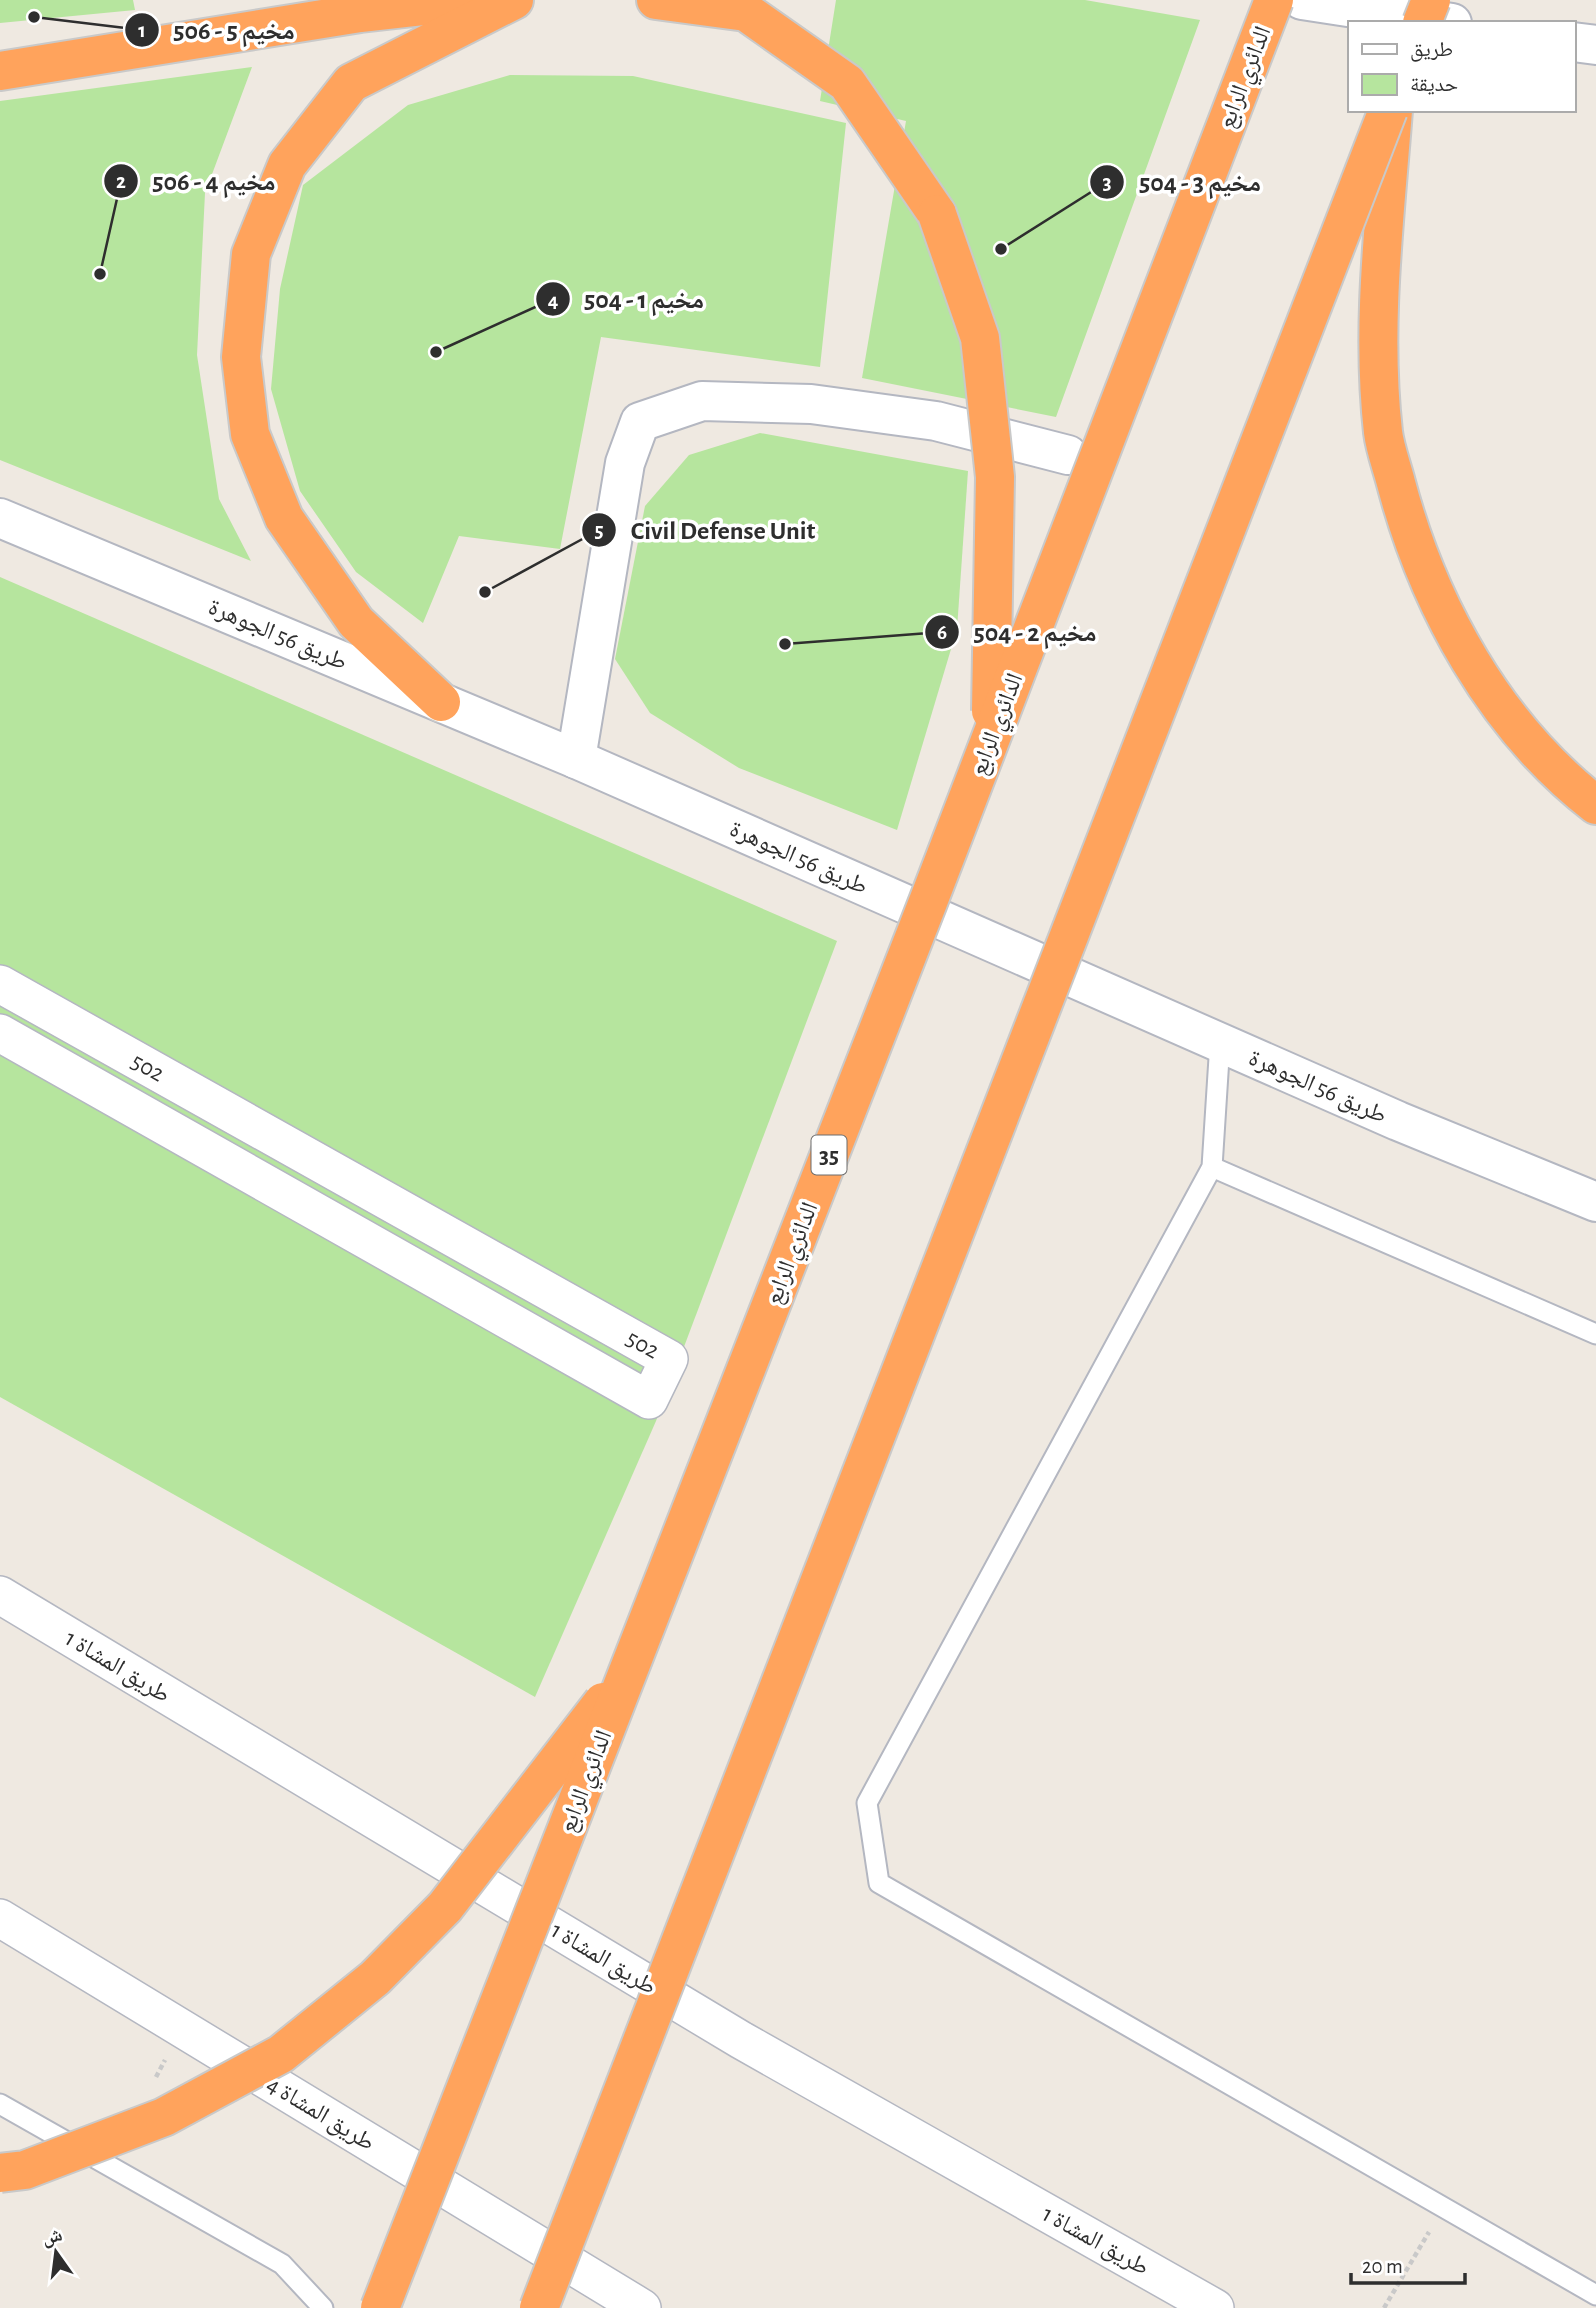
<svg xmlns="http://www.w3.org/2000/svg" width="1596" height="2308" font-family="'Alegreya Sans','Noto Naskh Arabic',sans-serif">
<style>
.green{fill:#b6e59e}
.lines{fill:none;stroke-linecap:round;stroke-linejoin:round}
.lane-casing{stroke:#b4b7c1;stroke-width:23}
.street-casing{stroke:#b4b7c1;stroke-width:40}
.secondary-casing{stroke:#b4b7c1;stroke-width:42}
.highway-casing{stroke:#c9c9c9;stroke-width:42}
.path{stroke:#c9c9c9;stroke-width:4.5;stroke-dasharray:5 3.5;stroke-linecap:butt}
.lane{stroke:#fff;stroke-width:19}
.street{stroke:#fff;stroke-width:37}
.secondary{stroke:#fff;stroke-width:38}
.highway{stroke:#ffa35c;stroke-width:38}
.highway-bridge-casing{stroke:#c9c9c9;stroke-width:42;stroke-linecap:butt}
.highway-bridge{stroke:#ffa35c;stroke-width:38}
.labels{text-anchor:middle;stroke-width:7;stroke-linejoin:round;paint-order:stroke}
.shield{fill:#fff;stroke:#6d6d6d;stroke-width:2}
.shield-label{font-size:23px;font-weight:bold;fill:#2e2e2e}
.street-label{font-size:24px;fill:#2e2e2e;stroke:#fff}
.leader{fill:none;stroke:#2e2e2e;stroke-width:2.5}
.callout-dot{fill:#2e2e2e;stroke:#fff;stroke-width:2.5}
.mark-label{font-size:21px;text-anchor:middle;font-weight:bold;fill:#fff}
.callout-label{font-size:26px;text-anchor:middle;font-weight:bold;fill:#2e2e2e;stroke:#fff;stroke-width:7;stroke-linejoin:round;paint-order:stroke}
</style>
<rect width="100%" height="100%" fill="#efe9e1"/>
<g class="green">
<path d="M0 0H133L135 10 0 23Z"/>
<path d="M836 0H1085L1200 20 1056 417 862 378 906 121 820 101Z"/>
<path d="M252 67 205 193 197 355 219 499 251 561 0 460V101Z"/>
<path d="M510 75 633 76 846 123 820 367 601 337 560 549 459 536 423 623 356 572 300 491 271 389 280 289 303 185 408 105Z"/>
<path d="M760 433 968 471 957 629 897 830 739 768 650 713 615 659 645 506 689 455Z"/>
<path d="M0 577 837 941 656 1421 535 1697 0 1397Z"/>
</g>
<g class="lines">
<defs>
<g id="lane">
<path d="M1220 1042 1212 1167 867 1803 879 1883 1596 2295"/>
<path d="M1212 1167 1596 1334"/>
<path d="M0 2104 282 2264 323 2308"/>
</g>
<g id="street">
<path d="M0 984 669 1359 649 1400 0 1033"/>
<path d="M0 1595 741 2040 1215 2308"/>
<path d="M0 1918 642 2308"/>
</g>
<g id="secondary">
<path d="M1302 0 1452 23"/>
<path d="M1573 42 1596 45"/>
<path d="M0 518 576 759 1398 1121 1596 1202"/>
<path d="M576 759 625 463 640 422 702 401 811 404 936 421 1068 455"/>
</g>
<g id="highway">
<path d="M656 0 746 12 847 83 937 214"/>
<path d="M0 71 360 13 476 0"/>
<path d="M1393 110C1385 217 1371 326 1383 432 1385 449 1392 467 1396 483 1428 605 1495 727 1596 805"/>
<path d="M441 702 356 622 284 518 250 434 241 357 251 254 287 165 351 83 514 0"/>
</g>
</defs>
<use href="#lane" class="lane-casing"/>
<use href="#street" class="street-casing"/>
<use href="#secondary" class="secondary-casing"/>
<use href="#highway" class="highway-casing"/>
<g class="path">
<path d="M156 2077 165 2060"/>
<path d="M1384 2308 1429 2232"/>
</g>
<use href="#lane" class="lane"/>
<use href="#street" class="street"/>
<use href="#secondary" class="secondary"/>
<use href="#highway" class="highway"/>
<defs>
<g id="highway-bridge">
<path d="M1422 23 1431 0"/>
<path d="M937 214 980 338 995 477 991 711"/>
<path d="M0 2173 25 2170 164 2117 281 2054 375 1978 445 1907 603 1702"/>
<path d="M380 2308 928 902 1274 0"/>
<path d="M539 2308 1388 110"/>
</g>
</defs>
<use href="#highway-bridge" class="highway-bridge-casing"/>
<use href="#highway-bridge" class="highway-bridge"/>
</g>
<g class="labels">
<rect class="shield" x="811.5" y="1135.5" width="35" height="39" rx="5"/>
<g class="shield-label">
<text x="829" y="1163">35</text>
</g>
<g class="street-label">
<text transform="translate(1244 77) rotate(-69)" y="8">الدائري الرابع</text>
<text transform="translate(278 634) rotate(23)" y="8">طريق 56 الجوهرة</text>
<text transform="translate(996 724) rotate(-69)" y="8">الدائري الرابع</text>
<text transform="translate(799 857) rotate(24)" y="8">طريق 56 الجوهرة</text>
<text transform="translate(148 1067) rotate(29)" y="8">502</text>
<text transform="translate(1318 1086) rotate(24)" y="8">طريق 56 الجوهرة</text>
<text transform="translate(791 1253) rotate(-69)" y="8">الدائري الرابع</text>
<text transform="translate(643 1344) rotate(29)" y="8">502</text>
<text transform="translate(118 1666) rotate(31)" y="8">طريق المشاة 1</text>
<text transform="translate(585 1781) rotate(-69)" y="8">الدائري الرابع</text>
<text transform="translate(604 1958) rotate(31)" y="8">طريق المشاة 1</text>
<text transform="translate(321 2113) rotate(31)" y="8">طريق المشاة 4</text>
<text transform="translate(1096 2240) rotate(29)" y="8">طريق المشاة 1</text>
</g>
</g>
<path class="leader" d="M34 17L142 30M100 274L121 181M1001 249L1107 182M436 352L553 299M485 592L599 530M785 644L942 632"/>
<g class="callout-dot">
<circle cx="34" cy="17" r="7"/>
<circle cx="100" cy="274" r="7"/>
<circle cx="1001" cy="249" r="7"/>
<circle cx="436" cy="352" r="7"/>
<circle cx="485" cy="592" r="7"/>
<circle cx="785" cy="644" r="7"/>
<circle cx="142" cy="30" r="18"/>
<circle cx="121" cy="181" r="18"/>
<circle cx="1107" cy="182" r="18"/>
<circle cx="553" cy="299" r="18"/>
<circle cx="599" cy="530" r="18"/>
<circle cx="942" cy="632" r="18"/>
</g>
<g class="mark-label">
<text x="142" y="37">1</text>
<text x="121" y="188">2</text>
<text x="1107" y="189">3</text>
<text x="553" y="307">4</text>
<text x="599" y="537">5</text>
<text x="942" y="639">6</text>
</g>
<g class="callout-label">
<text x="234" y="39">مخيم 5 - 506</text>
<text x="214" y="190">مخيم 4 - 506</text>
<text x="1200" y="191">مخيم 3 - 504</text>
<text x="644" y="308">مخيم 1 - 504</text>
<text x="723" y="539">Civil Defense Unit</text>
<text x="1035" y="641">مخيم 2 - 504</text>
</g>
<rect x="1348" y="21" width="228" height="91" fill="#ffffff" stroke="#ababab" stroke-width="2"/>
<rect x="1362" y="44" width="35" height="10" fill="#ffffff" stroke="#ababab" stroke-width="2"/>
<text x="1410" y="56" font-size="21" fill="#2e2e2e">طريق</text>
<rect x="1362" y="74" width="35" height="21" fill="#b6e59e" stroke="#ababab" stroke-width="2"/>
<text x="1410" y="91" font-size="21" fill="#2e2e2e">حديقة</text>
<g transform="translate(56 2252) rotate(346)" stroke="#ffffff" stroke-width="5" paint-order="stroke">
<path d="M0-5L12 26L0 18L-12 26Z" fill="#2e2e2e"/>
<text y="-10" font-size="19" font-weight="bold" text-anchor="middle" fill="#2e2e2e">ش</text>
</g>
<path d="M1351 2273v10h114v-10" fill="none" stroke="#2e2e2e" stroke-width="3.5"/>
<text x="1362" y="2273" font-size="21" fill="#2e2e2e" stroke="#ffffff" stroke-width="5" paint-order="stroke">20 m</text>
</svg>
